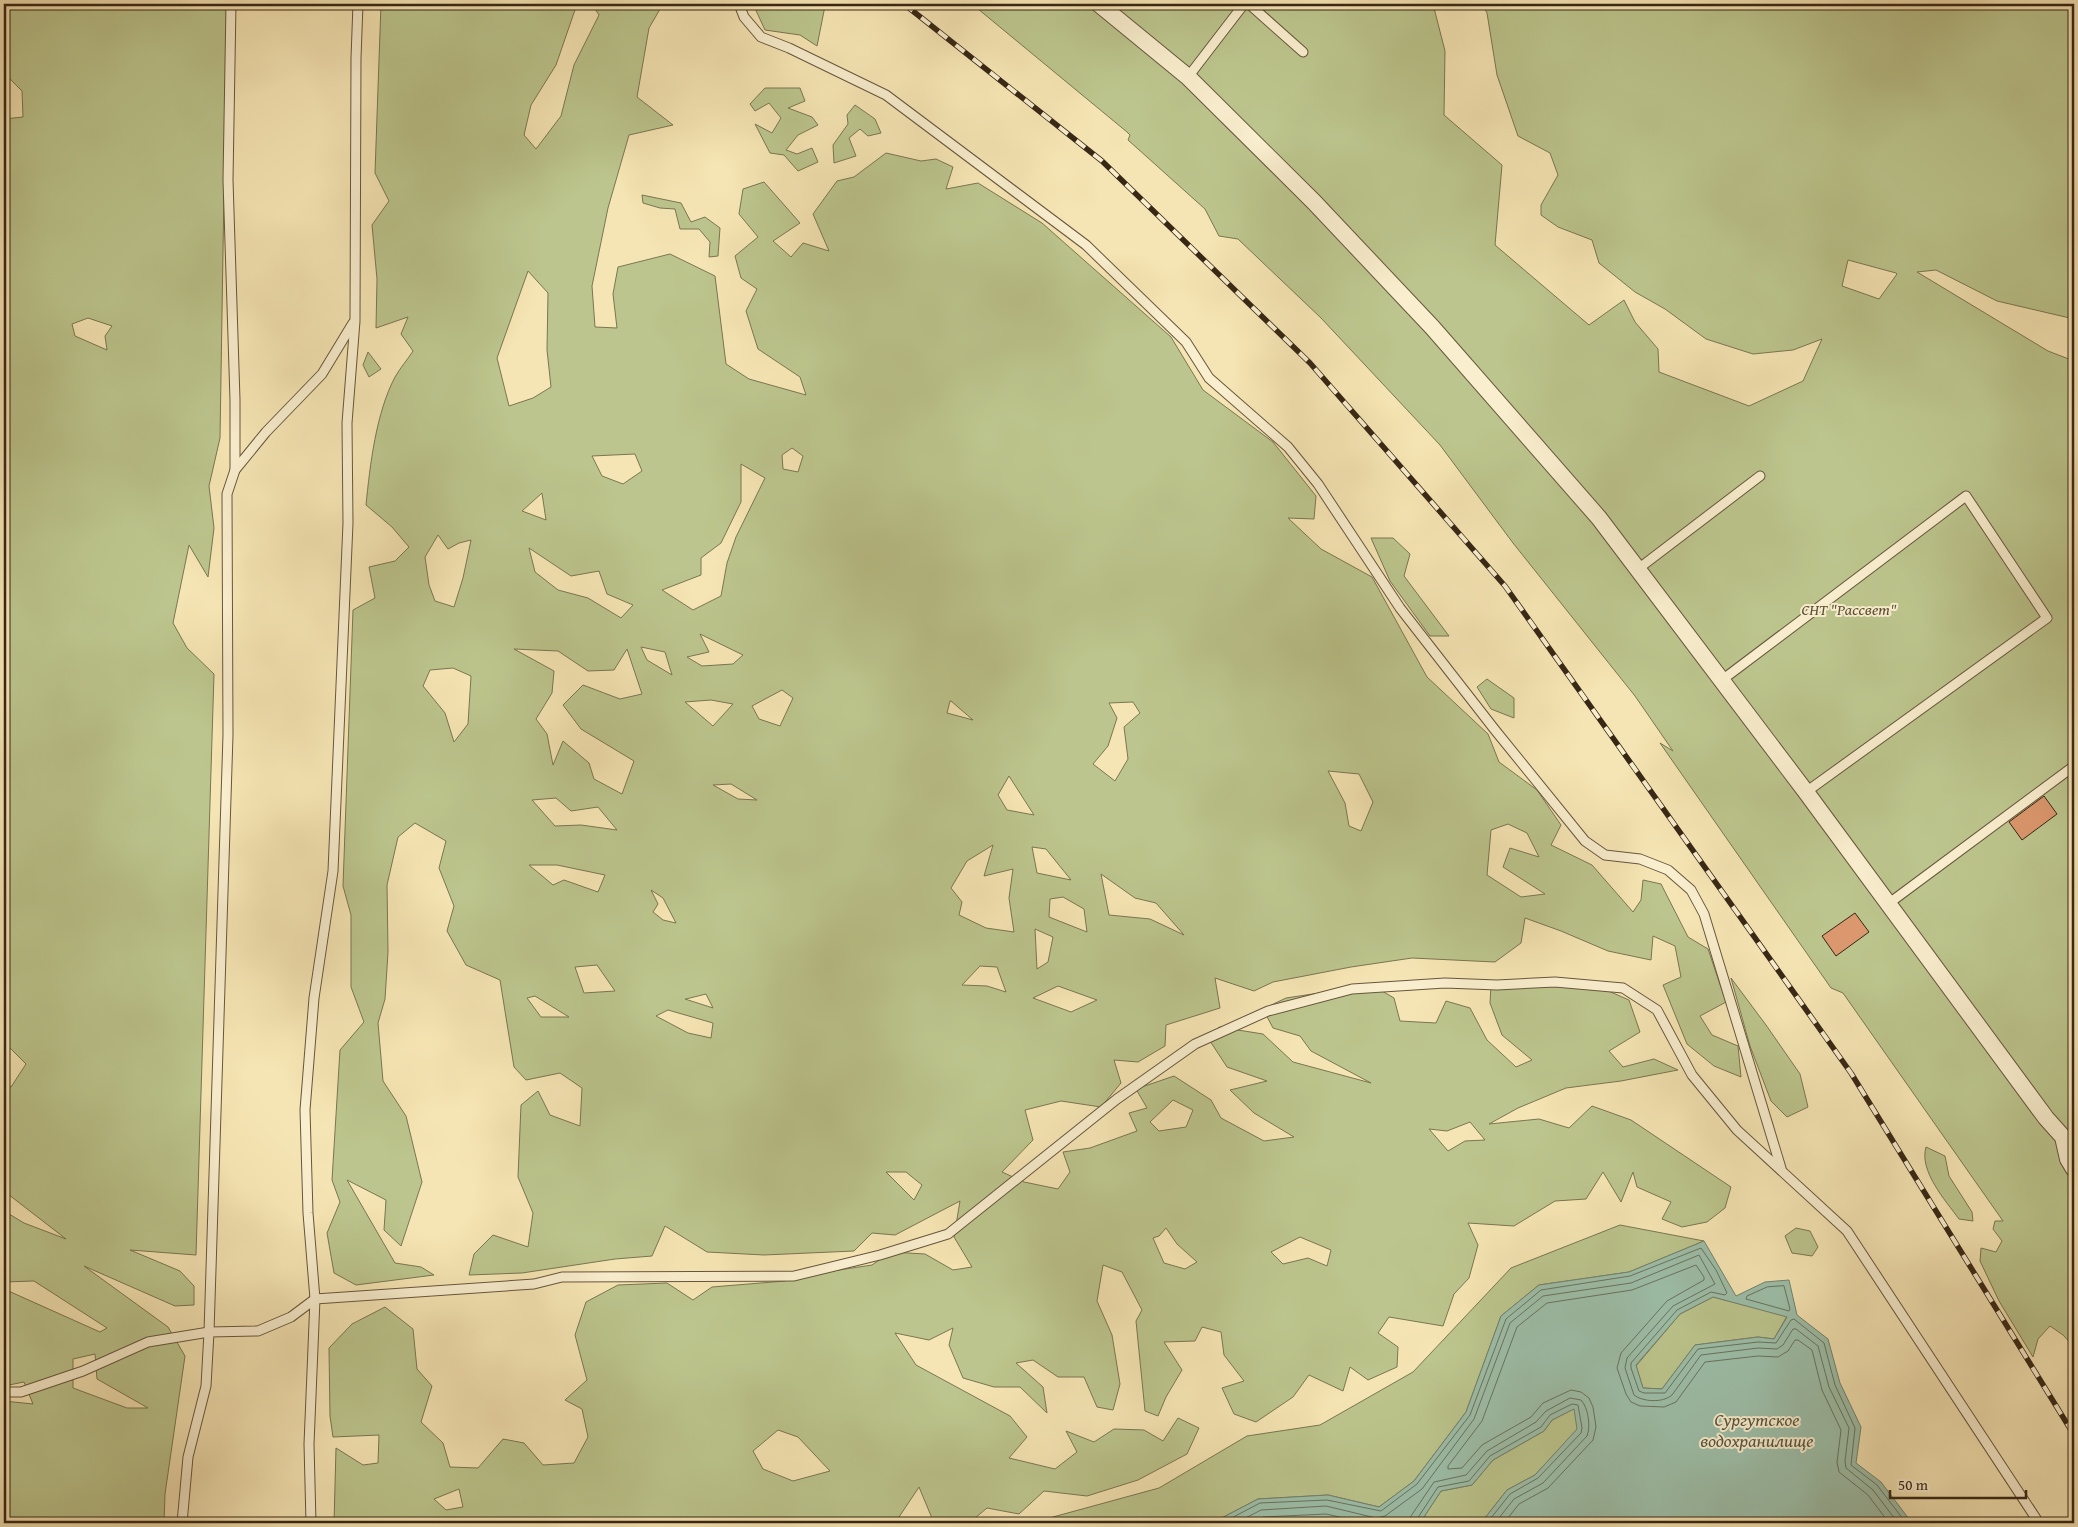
<svg xmlns="http://www.w3.org/2000/svg" width="2078" height="1527" font-family="'Gentium Book Plus',serif">
<style>
.green{fill:#bcc58d;stroke:#7a7651;fill-rule:evenodd}
.water{fill:#9dbfa9;stroke:#74826e;fill-rule:evenodd}
.lines{fill:none;stroke-linecap:round;stroke-linejoin:round}
.shore{stroke:#6a735f;stroke-width:1}
.building{fill:#db976d;stroke:#372715}
.service-casing{stroke:#67563d;stroke-width:11}
.minor-casing{stroke:#67563d;stroke-width:18}
.service{stroke:#f9eece;stroke-width:9}
.minor{stroke:#f9eece;stroke-width:16}
.rail-casing{stroke:#372715;stroke-width:5.5}
.rail{stroke:#f9eece;stroke-width:4;stroke-dasharray:11;stroke-linecap:butt}
.labels{text-anchor:middle;stroke-width:4;stroke-linejoin:round;paint-order:stroke}
.park-label{font-size:16px;font-style:italic;fill:#584e33;stroke:#f9eece}
.water-label{font-size:18px;font-style:italic;fill:#565541;stroke:#f9eece}
</style>
<rect width="100%" height="100%" fill="#f6e5b4"/>
<filter id="stains"><feTurbulence type="fractalNoise" baseFrequency=".004" numOctaves="4"/><feColorMatrix values="0 0 0 0 .2 0 0 0 0 .09 0 0 0 0 .02 0 0 0 .5 -.17"/></filter>
<radialGradient id="worn" r=".72"><stop offset=".6" stop-color="#630" stop-opacity="0"/><stop offset="1" stop-color="#630" stop-opacity=".3"/></radialGradient>
<g class="green">
<path d="M4 4H227L220 438 209 486 214 528 208 577 189 545 173 623 187 648 214 674 196 1255 130 1250 180 1271 194 1286V1305L175 1306 84 1266 168 1327 185 1356 165 1494 164 1523H4V1401L33 1404 24 1382 4 1386V1289L100 1332 107 1328 34 1281 4 1282V1211L24 1223 66 1239 4 1191V1085L11 1087 26 1064 4 1042V119L23 117 22 91 4 73ZM88 318 112 326 105 336 107 350 75 336 72 324ZM95 1354 97 1379 148 1408H127L73 1388V1359Z"/>
<path d="M381 4H577L556 65 531 105 524 135 536 149 561 116 574 65 599 15 592 4H663L649 28 637 97 673 125 629 135 608 208 592 286 595 327 617 328 613 294 618 267 670 254 715 276 726 364 749 379 806 395 800 377 758 349 746 311 757 289 741 278 735 256 758 237 739 214 743 189 764 182 800 223 773 241 791 257 803 243 829 251 813 214 837 181 854 177 886 153 921 161 936 159 953 167 946 189 978 183 1042 223 1171 337 1203 390 1273 442 1316 496 1314 519 1288 518 1321 549 1372 577 1427 677 1488 734 1499 762 1537 790 1561 825 1551 845 1592 865 1633 912 1641 900 1643 880 1661 884 1688 937 1708 949 1726 1002 1700 1016 1712 1035 1738 1046 1741 1077 1714 1066 1687 1044 1663 985 1681 977 1675 946 1653 936 1651 960 1608 951 1561 931 1525 918 1521 943 1495 962 1412 958 1351 967 1273 982 1254 991 1215 978 1220 1008 1166 1025 1165 1046 1138 1062 1114 1060 1121 1083 1101 1107 1061 1101 1025 1110 1033 1140 1002 1172 1024 1182 1058 1189 1070 1172 1063 1152 1090 1148 1137 1131 1129 1113 1147 1108 1136 1089 1174 1076 1211 1100 1221 1118 1264 1141 1294 1137 1254 1113 1230 1090 1267 1081 1227 1067 1210 1041 1219 1027 1263 1034 1293 1062 1371 1083 1311 1051 1300 1036 1273 1028 1263 1009 1286 998 1372 985 1394 998 1400 1021 1436 1023 1446 1001 1470 1008 1487 1040 1516 1067 1532 1060 1502 1035 1490 1003 1491 986H1597L1629 1000 1640 1032 1609 1051 1623 1067 1654 1059 1678 1070 1621 1081 1566 1088 1518 1108 1489 1124 1539 1119 1569 1128 1592 1106 1631 1120 1731 1187 1725 1208 1707 1222 1682 1227 1662 1219 1671 1202 1637 1187 1633 1172 1621 1202 1603 1172 1586 1199 1555 1201 1514 1226 1468 1223 1478 1245 1469 1278 1454 1294 1443 1326 1389 1317 1378 1333 1398 1347 1397 1367 1368 1380 1350 1367 1343 1391 1309 1375 1293 1397 1256 1422 1234 1414 1222 1388 1244 1381 1224 1355 1221 1332 1202 1327 1195 1341 1164 1342 1182 1370 1166 1397 1158 1416 1145 1411 1136 1321 1142 1310 1122 1272 1103 1265 1097 1301 1112 1335 1120 1384 1113 1410 1097 1407 1084 1377H1058L1033 1360 1016 1363 1043 1387 1047 1413 1020 1387H994L963 1378 949 1345 953 1328 929 1340 895 1333 916 1365 1010 1416 1027 1437 1009 1458 1055 1469 1077 1452 1066 1431 1094 1442 1114 1429 1144 1430 1163 1441 1178 1418 1199 1428 1187 1454 1138 1480 1087 1496 1044 1491 1019 1514 987 1508 969 1523H934L919 1487 899 1517 892 1523H334L336 1448 363 1465 378 1463 379 1435 333 1437 330 1416 329 1348 352 1324 385 1307 413 1329 417 1369 432 1386 421 1422 443 1443 450 1467 478 1468 503 1439 524 1443 543 1465 574 1463 588 1437 582 1409 565 1400 587 1380 575 1335 586 1302 618 1285 667 1283 693 1300 712 1287 785 1281 806 1268 819 1273 872 1265 891 1252 925 1254 953 1270 972 1267 954 1237 960 1201 895 1235 872 1233 854 1251 764 1255 707 1252 665 1226 652 1256 615 1259 522 1273 469 1275 474 1254 493 1235 528 1247 533 1213 518 1177 521 1105 538 1091 550 1115 580 1126 582 1088 560 1073 526 1080 514 1067 500 980 466 965 447 931 454 906 439 868 446 841 415 823 398 837 387 885 388 952 385 999 378 1023 383 1081 406 1116 422 1182 401 1246 384 1230 386 1200 347 1180 395 1263 421 1267 434 1275 356 1285 334 1273 327 1233 340 1202 332 1180 340 1050 364 1022 351 987V915L343 886 353 610 375 598 369 567 395 561 409 547 392 527 366 505C370 465 376 413 395 377 400 368 408 359 413 351L401 334 408 317 376 328 377 279 372 225 389 201 375 173ZM528 271 548 293 547 350 551 387 533 398 509 406 497 358ZM792 448 803 456 798 472 783 469 782 455ZM635 454 642 471 623 484 602 476 592 456ZM741 464 765 478 736 537 727 563 721 596 693 610 662 590 701 575V558L721 543 741 502ZM542 493 546 520 522 511ZM438 535 448 549 459 543 471 540 463 578 454 607 435 601 429 585 425 557ZM529 548 571 576 599 571 607 594 633 605 621 618 588 598 558 590 535 572ZM700 634 743 655 733 664 702 666 687 657 709 652ZM641 647 665 652 672 675 647 660ZM514 649 558 651 588 671 614 670 627 649 642 694 620 699 583 685 563 705 581 729 634 761 622 794 594 779 589 763 563 741 553 765 547 734 536 719 552 693 554 671ZM453 668 471 676 468 724 454 742 445 713 423 686 430 670ZM782 690 793 698 780 726 759 719 752 706ZM711 700 733 704 713 726 685 702ZM950 701H951L973 720 947 713ZM1133 702 1140 713 1124 727 1128 759 1115 781 1093 764 1108 746 1117 718 1109 703ZM1328 771 1359 774 1373 802 1361 831 1349 826 1345 803ZM1009 776 1034 815 1007 810 998 795ZM731 784 757 800 738 799 713 785ZM556 798 571 811 598 807 617 830 581 825 555 826 532 800ZM1508 824 1527 833 1539 857 1510 848 1503 867 1545 894 1521 897 1487 875 1491 830ZM993 845 984 876 1013 869 1009 898 1014 932 986 928 959 915 962 902 951 888 967 861ZM1032 847 1046 849 1071 880 1037 873ZM529 865H557L605 875 598 892 564 880 553 885ZM1101 874 1135 898 1156 903 1184 935 1150 919 1109 915ZM651 890 663 898 676 923 663 920 653 912 658 904ZM1063 897 1084 909 1087 932 1049 917 1050 899ZM1035 929 1053 937 1048 962 1037 969ZM597 965 615 991 584 993 575 967ZM980 966 997 967 1006 992 987 986 962 985ZM1058 986 1097 1000 1071 1012 1033 998ZM706 994 713 1008 685 999H686ZM535 996 569 1017H541L527 998ZM668 1010 713 1023 711 1038 688 1033 656 1016ZM1173 1100 1193 1110 1186 1127 1159 1131 1150 1122ZM1470 1122 1485 1140 1465 1141 1448 1151 1429 1129 1447 1131ZM886 1172H906L922 1185 914 1200ZM1166 1228 1177 1244 1197 1262 1185 1269 1164 1263 1153 1238 1159 1236ZM1300 1237 1331 1250 1327 1266 1308 1258 1283 1264 1271 1252ZM778 1430 798 1437 830 1471 793 1481 763 1469 753 1451ZM459 1489 463 1507 446 1510 434 1499Z"/>
<path d="M753 4H824L825 6 817 46 800 35 765 30Z"/>
<path d="M972 4H1433L1445 51 1444 115 1502 165 1495 245 1589 325 1624 300 1635 322 1658 349 1659 372 1749 406 1803 381 1822 339 1793 350 1753 354 1706 339 1665 309 1635 292 1599 263 1592 240 1558 227 1541 215V205L1558 175 1550 153 1518 136 1497 75 1487 13 1482 4H2074V319L1997 301 1936 270 1917 272 2048 351 2074 361V1347L2063 1335 2050 1326 2038 1339 2033 1357 1999 1301 1980 1261 1981 1248 1996 1252 2002 1241 1993 1229 1995 1221H2003L1843 993 1831 988 1660 743 1673 751 1635 696 1513 543 1440 445 1321 318 1238 239 1219 236 1205 209 1128 140 1130 135 1127 132ZM1848 260 1896 273 1897 274 1879 299 1842 286Z"/>
<path d="M765 88H800L805 101 788 108 812 117 818 125 798 135 786 150 797 154 812 148 818 162 798 171 784 155 770 153 755 124 772 133 781 118 769 103 755 111 750 104Z"/>
<path d="M855 105 875 119 881 133 868 136 860 129 849 138 856 156 834 163 833 145 848 124 847 115Z"/>
<path d="M642 195 681 203 691 222 705 217 720 228 718 256 709 257 710 242 699 229H680L675 209 660 208 643 203Z"/>
<path d="M368 352 381 369 369 377 363 365Z"/>
<path d="M1371 538H1393L1410 554 1404 576 1449 636H1430L1390 581Z"/>
<path d="M1487 679 1514 698V718L1491 709 1477 687Z"/>
<path d="M1731 978 1766 1025 1800 1074 1808 1107 1787 1117 1771 1101 1750 1046Z"/>
<path d="M1926 1147 1945 1156 1949 1176 1972 1212 1973 1221 1959 1219C1945 1200 1919 1171 1926 1147Z"/>
<path d="M1620 1225 1704 1241 1629 1272 1539 1285 1501 1316 1466 1412 1414 1481 1379 1507 1328 1495 1258 1499 1212 1523H1031L1159 1488 1247 1436 1320 1425 1413 1372 1511 1268Z"/>
<path d="M1796 1228 1810 1231 1818 1247 1812 1256 1792 1253 1785 1236Z"/>
<path d="M1713 1297 1787 1316 1774 1339 1758 1337 1695 1345 1662 1389 1643 1388 1636 1366 1680 1314Z"/>
<path d="M1575 1408 1578 1429 1535 1475 1507 1490 1481 1523H1420L1441 1491 1472 1485 1493 1460 1544 1431 1552 1420Z"/>
</g>
<path class="water" d="M1704 1241 1736 1296 1765 1282 1789 1280 1797 1315 1828 1339 1840 1383 1861 1427 1856 1463 1881 1482 1912 1523H1481L1507 1490 1535 1475 1577 1429 1574 1409 1552 1420 1544 1431 1493 1460 1472 1485 1441 1491 1420 1523H1212L1258 1499 1328 1495 1379 1507 1414 1481 1466 1412 1501 1316 1539 1285 1629 1272ZM1713 1297 1787 1317 1774 1339 1758 1337 1695 1345 1662 1389 1643 1388 1636 1365 1680 1314Z"/>
<g class="lines">
<g class="shore">
<path d="M1784 1286 1790 1309 1789 1311 1746 1299 1747 1296 1767 1287Z"/>
<path d="M1222 1523 1260 1503 1327 1500 1381 1511 1417 1484 1470 1415 1506 1319 1541 1290 1630 1276 1701 1248 1716 1270 1727 1293 1725 1295 1711 1292 1677 1310 1631 1363V1368L1639 1391 1644 1393H1665L1698 1349 1758 1342 1776 1343 1791 1320 1794 1319 1824 1343 1835 1385 1855 1428 1851 1465 1877 1485 1906 1523"/>
<path d="M1236 1523 1261 1510 1326 1506 1376 1518 1385 1516 1422 1489 1474 1419 1510 1323 1543 1296 1631 1283 1699 1255 1715 1284 1673 1306 1627 1358 1625 1368 1634 1395C1643 1402 1663 1403 1672 1395L1701 1355 1758 1348 1777 1349 1783 1345 1793 1329H1796L1818 1346 1829 1387 1849 1428 1845 1461 1846 1468 1873 1490 1898 1523"/>
<path d="M1251 1523 1263 1517 1326 1514 1367 1523"/>
<path d="M1409 1523 1411 1516 1434 1482 1466 1475 1487 1451 1536 1422 1546 1411 1570 1398 1581 1400C1588 1407 1591 1426 1587 1436L1543 1483 1514 1499 1495 1523"/>
<path d="M1416 1523 1417 1519 1438 1487 1469 1481 1490 1456 1541 1427 1550 1415 1572 1404 1578 1405 1582 1428 1581 1433 1538 1478 1510 1494 1487 1523"/>
<path d="M1504 1523 1519 1504 1548 1488 1593 1440 1596 1427 1593 1407 1589 1398 1581 1392 1571 1390 1543 1403 1531 1417 1482 1445 1462 1468 1448 1469V1466L1482 1421 1517 1327 1547 1303 1632 1290 1696 1265 1704 1277V1280L1667 1301 1621 1353 1617 1368 1626 1394 1631 1402 1640 1406 1664 1407 1676 1402 1705 1362 1758 1356 1778 1357 1788 1351 1795 1340H1798L1812 1350 1822 1390 1841 1430 1837 1462 1839 1472 1868 1495 1889 1523"/>
</g>
</g>
<g class="building">
<path d="M2044 796 2057 814 2022 840 2009 822Z"/>
<path d="M1855 913 1869 932 1836 956 1822 936Z"/>
</g>
<g class="lines">
<defs>
<g id="service">
<path d="M739 4 744 17 761 37 789 48 886 95 1086 245 1186 342 1209 378 1288 447 1318 484 1400 608 1495 730 1585 841 1605 855 1640 859 1668 870 1691 890 1704 914 1781 1168"/>
<path d="M1249 4 1303 52"/>
<path d="M1188 77 1244 4"/>
<path d="M235 470 266 432 322 374 353 323"/>
<path d="M1638 569 1760 476"/>
<path d="M1722 680 1966 496 2047 618 1806 792"/>
<path d="M1888 904 2074 766"/>
<path d="M4 1392H21L83 1371 148 1342 209 1332 258 1331 291 1317 315 1299 534 1284 562 1277 794 1276 880 1255 948 1234 1117 1099 1195 1044 1268 1011 1352 989 1445 983 1497 985 1555 982 1623 988 1657 1010 1692 1075 1737 1130 1847 1231 2039 1523"/>
<path d="M182 1523 188 1457 206 1386 209 1332 228 735 227 494 235 470V400L228 180 231 4"/>
<path d="M311 1523 309 1444 315 1299 308 1213 305 1110 314 998 333 871 348 523 347 423 355 321 356 58 358 4"/>
</g>
<path id="minor" d="M1099 4 1188 77 1314 202 1432 327 1599 518 1806 792 2046 1118 2063 1137 2068 1159 2074 1169"/>
</defs>
<use href="#service" class="service-casing"/>
<use href="#minor" class="minor-casing"/>
<use href="#service" class="service"/>
<use href="#minor" class="minor"/>
<defs>
<path id="rail" d="M904 4 1102 161 1310 363 1505 586 1851 1073 2074 1435"/>
</defs>
<use href="#rail" class="rail-casing"/>
<use href="#rail" class="rail"/>
</g>
<g class="labels">
<g class="park-label">
<text x="1849" y="615">СНТ "Рассвет"</text>
</g>
<g class="water-label">
<text x="1757" y="1426">Сургутское<tspan x="1757" dy="21">водохранилище</tspan></text>
</g>
</g>
<rect width="2078" height="1527" fill="none" stroke="#f6e5b4" stroke-width="20"/>
<rect x="5" y="5" width="2068" height="1517" fill="none" stroke="#372715" stroke-width="2.5"/>
<rect x="10" y="10" width="2058" height="1507" fill="none" stroke="#372715"/>
<path d="M1890 1490v8h136v-8" fill="none" stroke="#372715" stroke-width="2.5"/>
<text x="1898" y="1490" font-size="15" fill="#372715" stroke="#f9eece" stroke-width="4" paint-order="stroke">50 m</text>
<rect width="100%" height="100%" filter="url(#stains)"/>
<rect width="100%" height="100%" fill="url(#worn)"/>
</svg>
